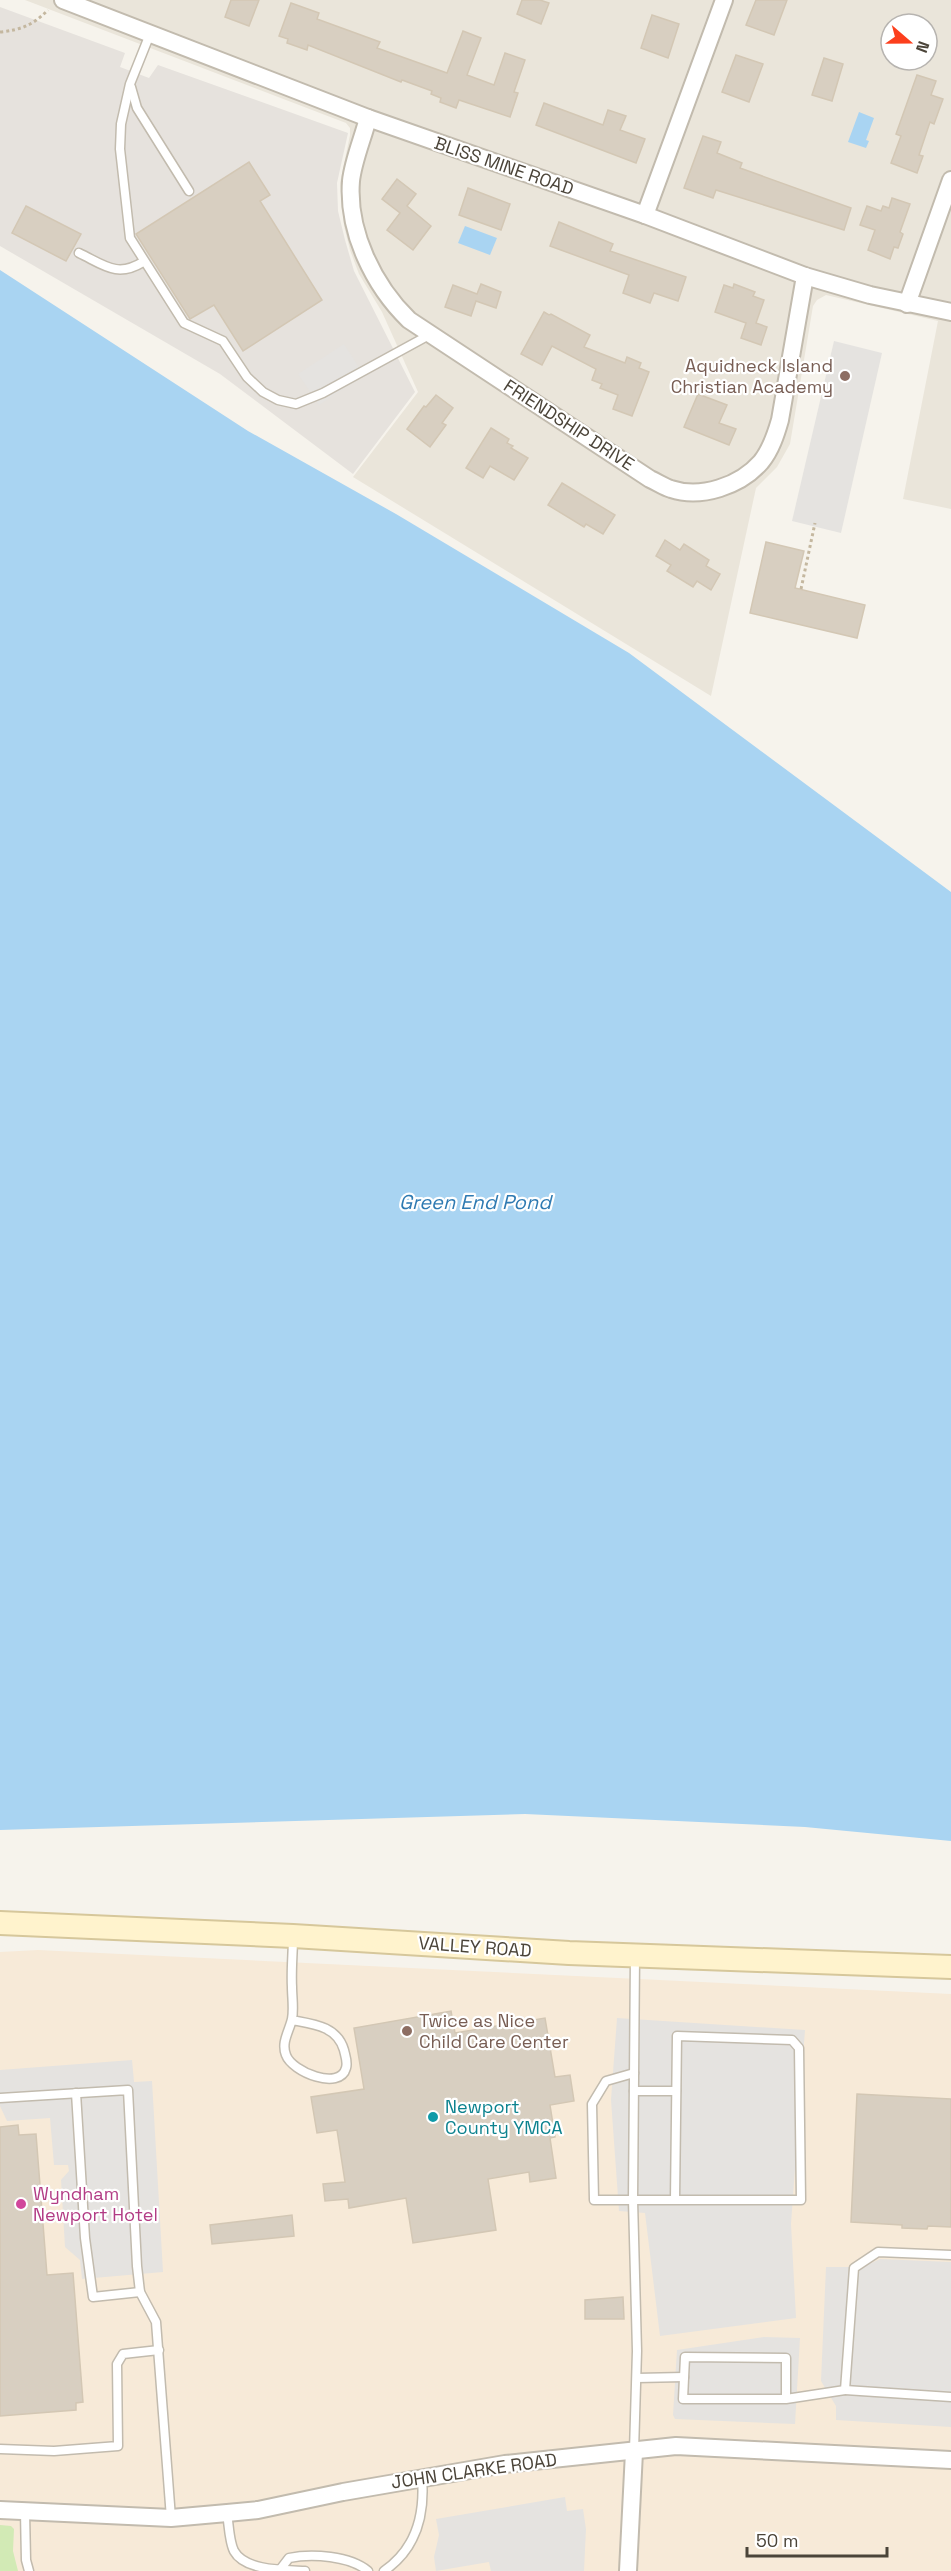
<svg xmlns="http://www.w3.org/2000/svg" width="951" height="2571" font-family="'Space Grotesk',sans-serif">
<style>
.residential{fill:#eae5da;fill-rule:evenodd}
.commercial{fill:#f7ead8}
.industrial{fill:#e6e2dd}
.green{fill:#d2eab5}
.parking{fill:#e5e3e0}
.water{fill:#a9d4f2}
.building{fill:#d8cfc1;stroke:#d3c7b4;stroke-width:1.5}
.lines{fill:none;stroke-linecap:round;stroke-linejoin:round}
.lane-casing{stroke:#c2bbae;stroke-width:11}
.street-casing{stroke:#c2bbae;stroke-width:20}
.secondary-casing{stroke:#d6c79b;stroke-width:26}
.path{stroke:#c4b79f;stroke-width:3;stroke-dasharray:3 3;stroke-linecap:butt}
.lane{stroke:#fff;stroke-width:8}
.street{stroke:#fff;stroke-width:16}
.secondary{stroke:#fff3cd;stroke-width:22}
.education-dot{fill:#8d6e63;stroke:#fff;stroke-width:2}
.culture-dot{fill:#0f9aa8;stroke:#fff;stroke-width:2}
.hotel-dot{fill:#d1479c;stroke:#fff;stroke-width:2}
.labels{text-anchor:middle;stroke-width:4.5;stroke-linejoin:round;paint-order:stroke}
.street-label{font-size:18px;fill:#4b4439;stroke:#fff}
.education-label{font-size:18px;fill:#785e54;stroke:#fff;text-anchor:end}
.culture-label{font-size:18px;fill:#0d838f;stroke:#fff;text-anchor:start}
.hotel-label{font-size:18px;fill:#b23c85;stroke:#fff;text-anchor:start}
.water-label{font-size:20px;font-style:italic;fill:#2e7ab2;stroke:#fff}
</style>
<rect width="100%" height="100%" fill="#f6f3ec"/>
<path class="residential" d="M25 0H951V509L903 499 938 321 826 295 817 300 813 306 790 444 777 467 756 488 711 696 353 477 418 392 382 312 359 274 350 250 344 226 340 183 350 135V128L346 123ZM891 24H927V60H891Z"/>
<path class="commercial" d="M38 1950 951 1994V2571H0V1952Z"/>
<path class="industrial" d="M0 7 125 53 120 67 149 78 158 65 348 133 337 183 338 211 345 240 354 271 415 392 353 474 220 374 0 246Z"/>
<path class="green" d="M0 2525 11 2526 14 2529 13 2551 18 2571H0Z"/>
<g class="parking">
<path d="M834 341 882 353 841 533 792 521Z"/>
<path d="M344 344 364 375 319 405 298 374Z"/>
<path d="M617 2018 805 2030 791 2224 796 2318 660 2336 645 2213 619 2211 611 2100Z"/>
<path d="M132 2060 134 2082 152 2081 163 2272 82 2279 80 2260 65 2247 61 2180 69 2171 68 2165H54L50 2118 7 2121 0 2106V2070Z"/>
<path d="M880 2259 951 2262V2427L836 2420V2406L821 2381 826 2267H863Z"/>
<path d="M764 2337 800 2338 795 2424 675 2419 673 2415 677 2350Z"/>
<path d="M565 2497 567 2511 583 2509 586 2529 584 2571H491L489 2562 436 2571 434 2557 439 2535 436 2519Z"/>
</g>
<g class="water">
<path d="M859 112 874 118 866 140 869 141 866 148 848 142Z"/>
<path d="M465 226 497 238 490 255 458 243Z"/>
<path d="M0 270 248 431 396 514 629 653 951 892V1841L805 1827 525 1814 0 1830Z"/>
</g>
<g class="building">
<path d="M231 0H259L249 26 225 17Z"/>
<path d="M522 0H540L549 3 541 24 517 14Z"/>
<path d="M756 0H787L774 35 746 25Z"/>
<path d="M291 3 319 13 317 19 380 42 377 48 447 73 463 31 481 38 467 75 494 85 505 53 525 60 514 92 518 93 510 117 459 100 456 108 440 102 441 98 431 94 432 91 402 80 401 82 308 45 307 50 287 43 288 39 279 36Z"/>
<path d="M652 15 679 24 668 58 641 48Z"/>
<path d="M736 55 763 64 749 102 722 92Z"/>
<path d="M824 58 843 64 832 101 812 95Z"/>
<path d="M917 75 936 81 931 95 943 99 934 124 930 122 919 155 923 156 917 173 891 163 901 136 896 134Z"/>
<path d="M544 103 603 125 608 110 626 116 620 130 645 139 636 163 536 125Z"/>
<path d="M703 136 721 142 717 153 742 163 740 168 851 208 844 230 716 190 713 198 684 188Z"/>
<path d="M249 162 270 195 260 201 322 300 243 351 214 305 190 319 136 234Z"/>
<path d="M397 179 416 194 407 206 431 226 413 250 387 230 400 213 382 199Z"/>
<path d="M468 188 510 204 501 230 459 215Z"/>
<path d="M892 198 910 204 900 232 903 234 898 248 894 247 890 259 868 250 875 230 860 225 867 206 881 211 883 206 889 208Z"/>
<path d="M26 206 81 234 66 261 12 233Z"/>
<path d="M559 222 613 244 610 251 686 277 678 301 654 293 650 303 623 293 629 275 550 246Z"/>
<path d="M481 284 501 292 496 308 476 301 471 316 445 307 453 285 477 294Z"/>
<path d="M734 284 755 292 753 296 764 300 756 323 767 327 761 345 741 338 746 323 715 312 724 285 733 288Z"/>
<path d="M544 312 549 315 551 314 590 335 584 347 625 363 627 357 641 363 639 368 649 372 632 416 613 409 618 395 600 388 602 384 592 380 596 369 552 346 542 365 521 354Z"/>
<path d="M698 394 727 405 719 423 736 429 729 445 684 427Z"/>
<path d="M436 395 453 408 442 423 446 425 430 447 407 429 424 406 426 407Z"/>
<path d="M491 428 509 439 507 443 513 446 511 448 528 458 514 480 490 466 483 478 466 468Z"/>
<path d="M562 483 615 515 603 534 586 524 584 527 548 505Z"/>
<path d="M665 540 680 550 684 544 709 560 706 566 720 574 711 590 697 581 693 587 667 571 671 565 656 556Z"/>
<path d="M766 542 804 551 795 588 865 605 857 638 750 613Z"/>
<path d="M451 2011 455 2033 545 2018 555 2077 570 2075 574 2101 550 2105 555 2137 550 2138 556 2178 530 2182 529 2172 488 2179 496 2230 413 2243 406 2198 349 2208 348 2199 325 2201 323 2184 345 2182 337 2130 317 2133 311 2097 364 2089 354 2028Z"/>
<path d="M857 2094 951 2099V2227L928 2226 927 2229 902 2228V2225L851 2222Z"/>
<path d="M18 2125 19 2135 36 2134 47 2275 73 2273 83 2402 76 2403V2410L0 2416V2127Z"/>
<path d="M292 2215 294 2236 212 2244 210 2225Z"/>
<path d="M623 2297 624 2319H585V2300Z"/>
</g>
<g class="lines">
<defs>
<g id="lane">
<path d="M150 34 130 84 121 124 120 149 130 238 184 323 223 341 247 377 263 392 278 400 296 404 323 393 431 334"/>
<path d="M131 87 137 108 189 191"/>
<path d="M79 253C104 265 117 278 143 262"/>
<path d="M635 1955 633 2200H801L799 2048 792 2040 677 2036 675 2199"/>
<path d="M292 2020C313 2024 337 2026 344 2050 345 2055 348 2062 346 2068 340 2091 292 2072 286 2055 281 2042 289 2032 292 2019 294 2009 292 1997 292 1987 291 1970 293 1953 293 1936"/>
<path d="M634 2091H676"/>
<path d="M76 2093 85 2238 93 2297 140 2292"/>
<path d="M0 2098 128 2090 137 2266 140 2292 156 2322 171 2518"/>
<path d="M637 2378 684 2377"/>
<path d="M845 2390 951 2397"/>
<path d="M786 2399V2358L685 2357 683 2399H786L845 2390 854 2268 878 2252 951 2255"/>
<path d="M0 2449 54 2451 118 2446 117 2364 123 2354 159 2350"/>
<path d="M634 2451 637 2351 633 2200H594L592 2104 606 2081 634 2073"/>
<path d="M25 2512 26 2560 29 2571"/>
<path d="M227 2513C229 2525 229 2541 234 2551 245 2571 284 2570 305 2571"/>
<path d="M279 2571 289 2558C312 2553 350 2556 368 2571"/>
<path d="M384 2571C416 2549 425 2515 422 2478"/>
</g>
<g id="street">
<path d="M63 0 368 118 645 215 805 276 870 295 951 312"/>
<path d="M368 118C363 138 353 161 351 181 347 232 374 286 409 320L650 479C657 482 664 487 671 489 701 499 740 486 761 462 771 450 776 434 780 420L805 276"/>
<path d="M645 215 724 0"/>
<path d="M907 304 951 180"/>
<path d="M0 2510 171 2518 227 2513 258 2510 343 2492 505 2464 676 2446 951 2460"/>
<path d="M628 2571 634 2452"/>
</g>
<path id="secondary" d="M0 1923 293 1936 569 1953 951 1967"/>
</defs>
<use href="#lane" class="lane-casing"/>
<use href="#street" class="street-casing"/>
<use href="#secondary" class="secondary-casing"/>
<g class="path">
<path d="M0 32C21 30 33 25 48 10"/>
<path d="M801 589 815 523"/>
</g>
<use href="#lane" class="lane"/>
<use href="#street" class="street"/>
<use href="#secondary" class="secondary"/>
</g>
<g class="education-dot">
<circle cx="845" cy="376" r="6"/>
<circle cx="407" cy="2031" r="6"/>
</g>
<circle class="culture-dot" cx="433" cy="2117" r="6"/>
<circle class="hotel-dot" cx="21" cy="2204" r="6"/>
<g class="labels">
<g class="street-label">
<text transform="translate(504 166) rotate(19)" y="6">BLISS MINE ROAD</text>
<text transform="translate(569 425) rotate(33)" y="6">FRIENDSHIP DRIVE</text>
<text transform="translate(475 1947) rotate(4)" y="6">VALLEY ROAD</text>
<text transform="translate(474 2471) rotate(-8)" y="6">JOHN CLARKE ROAD</text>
</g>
<g class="education-label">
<text x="833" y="372">Aquidneck Island<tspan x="833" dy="21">Christian Academy</tspan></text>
<text x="419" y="2027" text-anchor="start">Twice as Nice<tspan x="419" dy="21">Child Care Center</tspan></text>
</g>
<g class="culture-label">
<text x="445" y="2113">Newport<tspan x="445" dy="21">County YMCA</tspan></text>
</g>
<g class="hotel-label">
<text x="33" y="2200">Wyndham<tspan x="33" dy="21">Newport Hotel</tspan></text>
</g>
<g class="water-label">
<text x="475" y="1209">Green End Pond</text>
</g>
</g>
<g transform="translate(909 42) rotate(110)"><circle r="28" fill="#ffffff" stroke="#b7b4b0" stroke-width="1.5"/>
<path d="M0-4.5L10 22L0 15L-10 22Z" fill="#fc3f1d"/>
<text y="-9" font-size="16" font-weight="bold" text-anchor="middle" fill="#4b4439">N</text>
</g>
<path d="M747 2547v9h140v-9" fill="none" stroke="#4b4439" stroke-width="3"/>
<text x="756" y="2547" font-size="18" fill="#4b4439" stroke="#ffffff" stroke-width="4.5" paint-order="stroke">50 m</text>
</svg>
